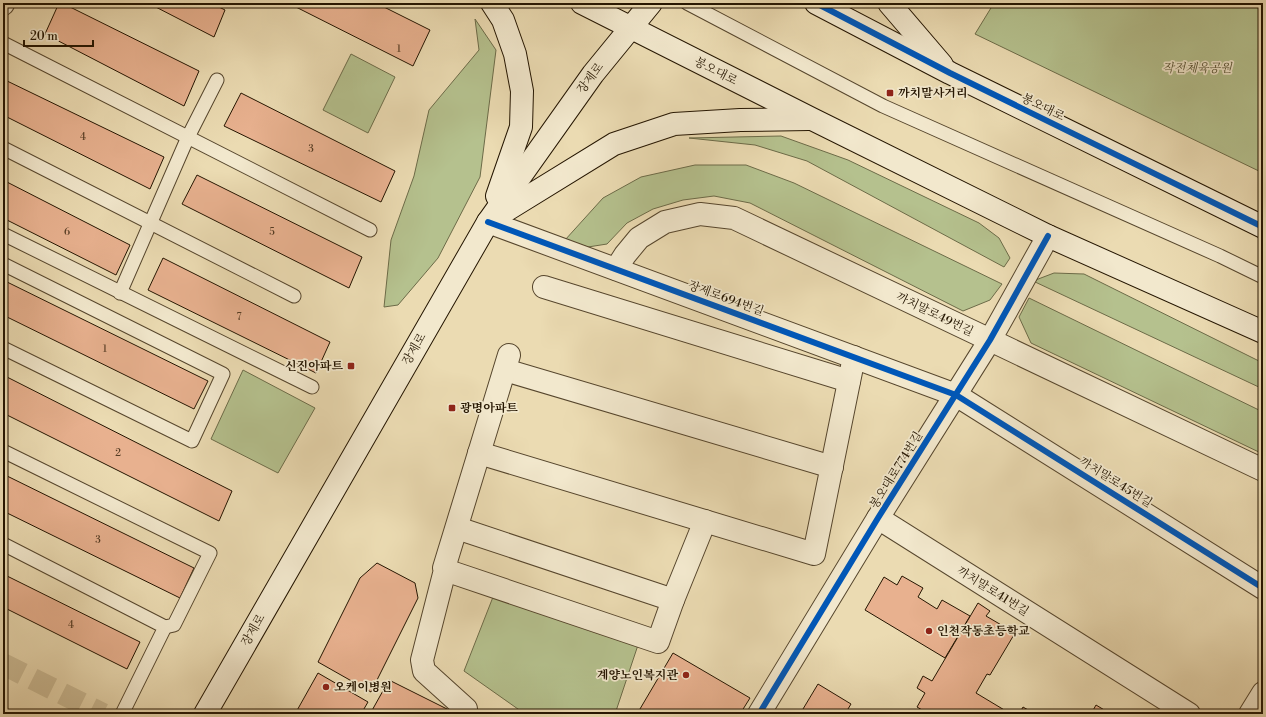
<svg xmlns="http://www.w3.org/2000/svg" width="1266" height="717" font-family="'Libre Bodoni','Noto Serif KR',serif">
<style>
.green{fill:#b5c18e;stroke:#6c6b48}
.building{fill:#e8b18f;stroke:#241501}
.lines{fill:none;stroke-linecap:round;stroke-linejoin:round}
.tertiary-tunnel{stroke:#cdbd97;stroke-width:22;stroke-dasharray:22 11;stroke-linecap:butt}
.service-casing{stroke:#56462d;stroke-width:15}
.minor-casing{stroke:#56462d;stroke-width:24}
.secondary-casing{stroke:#241501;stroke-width:24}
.path{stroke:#241501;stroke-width:2.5;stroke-dasharray:3 2;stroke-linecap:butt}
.service{stroke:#f2e8cd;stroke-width:13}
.minor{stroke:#f2e8cd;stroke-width:22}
.secondary{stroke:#f2e8cd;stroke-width:22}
.cycleway-casing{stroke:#f2e8cd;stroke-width:8}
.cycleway{stroke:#0057b8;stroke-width:6}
.poi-dot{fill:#8f2418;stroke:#f2e8cd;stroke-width:1.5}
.labels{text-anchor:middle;stroke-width:3.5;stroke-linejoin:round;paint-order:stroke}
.number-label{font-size:10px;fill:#553c24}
.park-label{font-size:12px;font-style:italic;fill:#575132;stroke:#f2e8cd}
.street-label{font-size:12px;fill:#241501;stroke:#f2e8cd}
.poi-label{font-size:12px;font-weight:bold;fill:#241501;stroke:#f2e8cd;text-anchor:start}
</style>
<rect width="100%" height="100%" fill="#ebdbb2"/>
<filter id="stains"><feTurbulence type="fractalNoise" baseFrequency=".005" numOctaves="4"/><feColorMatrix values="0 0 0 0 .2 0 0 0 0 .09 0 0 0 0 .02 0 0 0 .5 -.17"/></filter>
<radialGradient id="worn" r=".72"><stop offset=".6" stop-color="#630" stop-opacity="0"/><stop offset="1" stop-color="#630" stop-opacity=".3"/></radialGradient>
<g class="green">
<path d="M994 3H1263V173L975 34Z"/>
<path d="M475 19 496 50 480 177 438 258 398 305 384 307 391 240 414 176 429 110 479 50Z"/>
<path d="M351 54 395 77 368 133 323 110Z"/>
<path d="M781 136 848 160 979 223 999 238 1010 258 1004 267 807 161 755 145 689 138Z"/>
<path d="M695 165H746L794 183 1002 284 990 300 963 311 750 203 714 196 683 200 653 209 627 223 607 244 588 247 565 240 603 198 641 177Z"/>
<path d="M1054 273 1084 274 1263 363V389L1033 281Z"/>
<path d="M1029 298 1263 412V454L1031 343 1019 317Z"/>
<path d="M243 370 315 408 278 473 211 439Z"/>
<path d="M493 597 640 639 615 714H525L464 671Z"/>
</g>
<g class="building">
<path d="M59 3H62L199 71 184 106 45 34Z"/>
<path d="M148 3H211L225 10 214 37Z"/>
<path d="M288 3H376L430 30 413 66Z"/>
<path d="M3 79 164 157 150 189 3 115Z"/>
<path d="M241 93 395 171 381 202 224 126Z"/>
<path d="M197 175 362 257 349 288 182 204Z"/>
<path d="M3 180 130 245 116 275 3 218Z"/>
<path d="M163 258 330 342 316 373 148 290Z"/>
<path d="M3 280 208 381 194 409 3 315Z"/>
<path d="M3 375 232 491 219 521 3 413Z"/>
<path d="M3 474 194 568 180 598 3 511Z"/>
<path d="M377 563 415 583 418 598 371 692 318 662 360 578Z"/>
<path d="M3 574 140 642 127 669 3 607Z"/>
<path d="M902 576 923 588 918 597 937 609 942 600 970 616 945 658 865 610 884 577 897 585Z"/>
<path d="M978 603 990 611 986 616 1015 633 990 675 987 674 976 693 1011 714H938L933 711 931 714H929L917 707 925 693 917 688 923 676 932 681Z"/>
<path d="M673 653 750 698 740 714H637Z"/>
<path d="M318 673 368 702 361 714H295Z"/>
<path d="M389 680 449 710 447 714H370Z"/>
<path d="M818 684 851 704 845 714H800Z"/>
<path d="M1096 705 1111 714H1091Z"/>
<path d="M1023 707 1035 714H1019Z"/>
</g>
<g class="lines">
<path class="tertiary-tunnel" d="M3 664 103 714"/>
<defs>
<g id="service">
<path d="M687 3 883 106 1220 256 1263 277"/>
<path d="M3 43 370 230"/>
<path d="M3 148 294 296"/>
<path d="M3 234 312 387"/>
<path d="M3 264 223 374 192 441 3 348"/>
<path d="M120 293 188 137 217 80"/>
<path d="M3 451 210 553 174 625 165 627"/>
<path d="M3 544 165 627 122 714"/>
</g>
<g id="minor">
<path d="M3 4V3"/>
<path d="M488 222 956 395 1263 588"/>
<path d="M616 269 625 255 639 238 665 222 700 214 734 218 1263 470"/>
<path d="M544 287 849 381"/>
<path d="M505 370 832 467"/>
<path d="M479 453 814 554 854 357"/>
<path d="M878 518 1189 714"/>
<path d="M457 528 673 600"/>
<path d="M445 570 658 642 673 600 705 521"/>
<path d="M466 709 424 671 422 660 445 570 444 568 509 355"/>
<path d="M759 714 878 518 990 340 1048 236"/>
<path d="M1250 714 1263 693"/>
</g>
<g id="secondary">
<path d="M492 3 503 20 515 54 522 91 521 127 497 196"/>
<path d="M582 3 812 119 1048 236 1263 332"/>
<path d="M816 3 950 73 1263 227"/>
<path d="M889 3 942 65"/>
<path d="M497 216 614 144 674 124 740 120 809 119"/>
<path d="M205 714 488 222 593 74 651 3"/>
</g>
</defs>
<use href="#service" class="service-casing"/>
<use href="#minor" class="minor-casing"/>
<use href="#secondary" class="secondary-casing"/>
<path class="path" d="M74 714V713"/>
<use href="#service" class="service"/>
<use href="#minor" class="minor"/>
<use href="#secondary" class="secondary"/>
<defs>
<g id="cycleway">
<path d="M816 3 950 73 1263 227"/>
<path d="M488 222 956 395 1263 588"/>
<path d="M759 714 878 518 990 340 1048 236"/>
</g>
</defs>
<use href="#cycleway" class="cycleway-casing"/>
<use href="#cycleway" class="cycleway"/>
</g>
<g class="poi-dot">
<rect x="886" y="89" width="8" height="8" rx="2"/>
<rect x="347" y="362" width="8" height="8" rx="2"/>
<rect x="448" y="404" width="8" height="8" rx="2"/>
<circle cx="929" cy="631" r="4"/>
<circle cx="686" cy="675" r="4"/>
<circle cx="326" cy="687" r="4"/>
</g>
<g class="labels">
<g class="number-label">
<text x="399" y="52">1</text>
<text x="83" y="140">4</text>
<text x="311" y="152">3</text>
<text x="67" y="235">6</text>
<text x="272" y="235">5</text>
<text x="239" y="320">7</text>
<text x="105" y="352">1</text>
<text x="118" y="456">2</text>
<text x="98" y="543">3</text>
<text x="71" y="628">4</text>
</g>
<g class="park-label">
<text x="1197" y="72">작전체육공원</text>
</g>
<g class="street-label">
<text transform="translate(716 71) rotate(27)" y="4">봉오대로</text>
<text transform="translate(590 78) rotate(-53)" y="4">장제로</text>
<text transform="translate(1043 107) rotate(26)" y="4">봉오대로</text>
<text transform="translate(726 298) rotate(20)" y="4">장제로694번길</text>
<text transform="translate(935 314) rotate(26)" y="4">까치말로49번길</text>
<text transform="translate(414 349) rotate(-60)" y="4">장제로</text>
<text transform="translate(896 470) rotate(-58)" y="4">봉오대로774번길</text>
<text transform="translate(1116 482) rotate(32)" y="4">까치말로45번길</text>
<text transform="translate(993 591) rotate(32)" y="4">까치말로41번길</text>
<text transform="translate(253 630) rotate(-60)" y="4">장제로</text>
</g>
<g class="poi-label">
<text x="898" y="97">까치말사거리</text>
<text x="343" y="370" text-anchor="end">신진아파트</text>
<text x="460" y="412">광명아파트</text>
<text x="937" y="635">인천작동초등학교</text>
<text x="678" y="679" text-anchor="end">계양노인복지관</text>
<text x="334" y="691">오케이병원</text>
</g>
</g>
<rect width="1266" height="717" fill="none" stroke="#ebdbb2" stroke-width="16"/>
<rect x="4" y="4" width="1258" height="709" fill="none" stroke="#241501" stroke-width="2"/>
<rect x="8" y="8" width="1250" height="701" fill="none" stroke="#241501"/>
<path d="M24 40v6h69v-6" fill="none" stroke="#241501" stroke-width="2"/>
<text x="30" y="40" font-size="12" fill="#241501" stroke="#f2e8cd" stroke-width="3" paint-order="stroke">20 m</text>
<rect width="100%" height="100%" filter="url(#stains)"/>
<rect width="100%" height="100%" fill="url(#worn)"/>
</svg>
